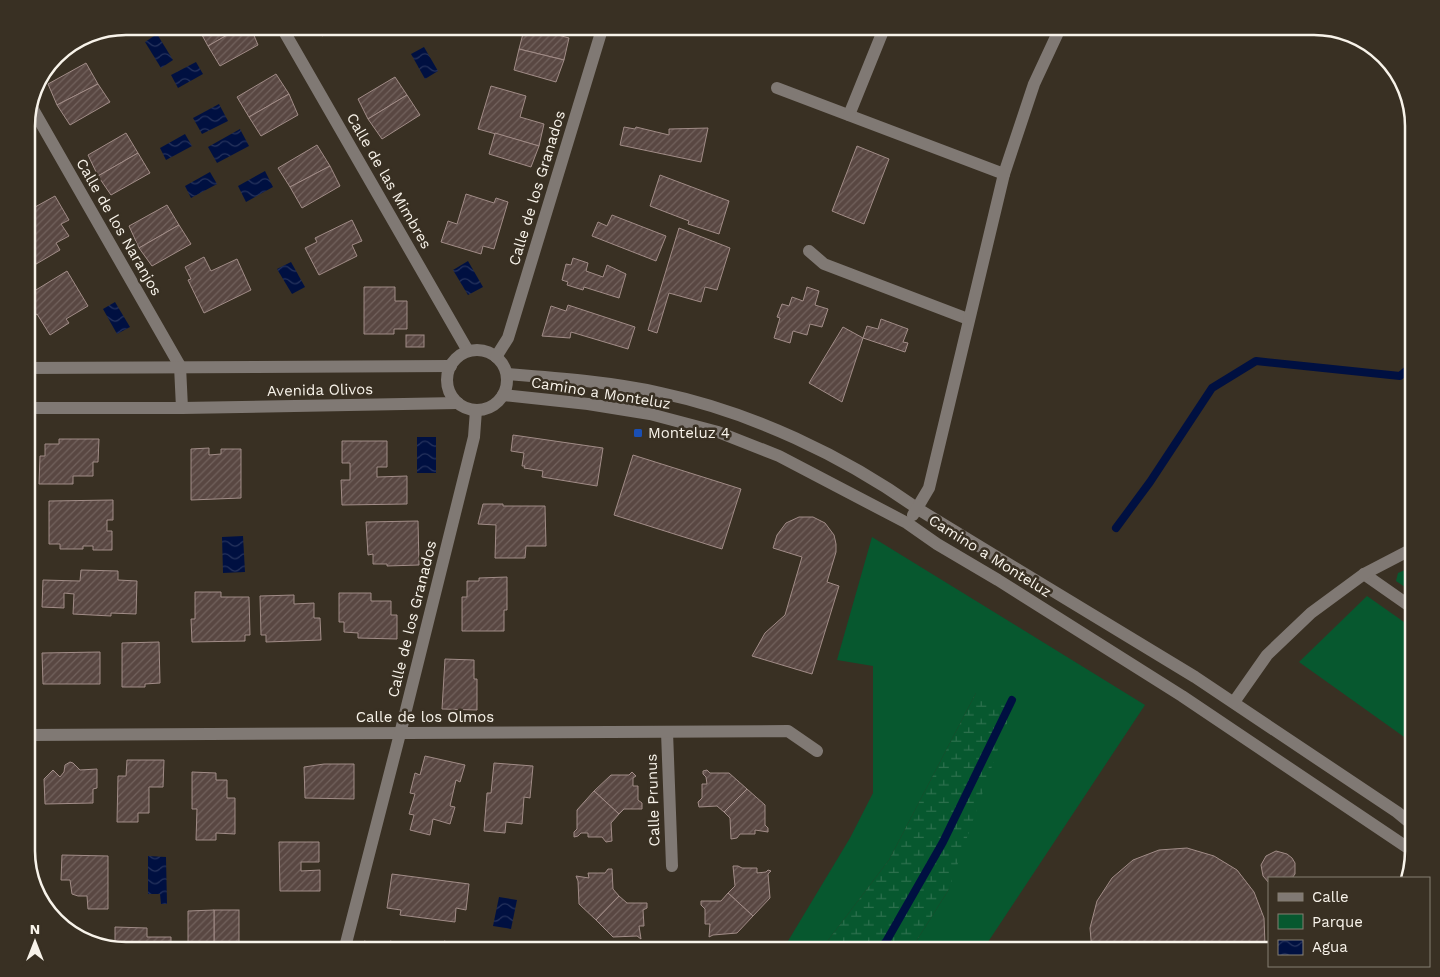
<svg xmlns="http://www.w3.org/2000/svg" width="1440" height="977" font-family="'Work Sans',sans-serif">
<style>
.green{fill:#07582f}
.wetland{fill:url(#wetland-marsh)}
.water{fill:url(#water-waves)}
.lines{fill:none;stroke-linecap:round;stroke-linejoin:round}
.stream{stroke:#001041;stroke-width:8}
.building{fill:url(#building-hatch);stroke:#a18c87}
.minor{stroke:#807974;stroke-width:12}
.transit-dot{fill:#1a4fb4;stroke:#393023;stroke-width:2}
.labels{text-anchor:middle;stroke-width:5;stroke-linejoin:round;paint-order:stroke}
.street-label{font-size:15px;fill:#f8f3ea;stroke:#393023}
.poi-label{font-size:15px;fill:#f8f3ea;stroke:#393023;text-anchor:start}
.rim{fill:none;stroke:#f8f3ea;stroke-width:2.5}
</style>
<defs>
<pattern id="wetland-marsh" width="20" height="14" patternUnits="userSpaceOnUse" patternTransform="scale(1.25)"><rect width="20" height="14" fill="#07582f"/><path d="M1 5h8M5 5V1M11 12h8M15 12V8" fill="none" stroke="#2c704d"/></pattern>
<pattern id="water-waves" width="16" height="10" patternUnits="userSpaceOnUse" patternTransform="scale(1.25)"><rect width="16" height="10" fill="#001041"/><path d="M0 5q4-4 8 0t8 0" fill="none" stroke="#26335d"/></pattern>
<pattern id="building-hatch" width="6" height="6" patternUnits="userSpaceOnUse" patternTransform="scale(1.25)"><rect width="6" height="6" fill="#594742"/><path d="M-1 1l2-2M0 6l6-6M5 7l2-2" fill="none" stroke="#72625d"/></pattern>
</defs>
<rect width="100%" height="100%" fill="#393023"/>
<g class="green">
<path d="M872 537 1145 705 982 951H910L949 889 976 693 889 860 820 951H782L850 838 873 793V666L837 660Z"/>
<path d="M1414 566V593L1396 581 1398 573Z"/>
<path d="M1367 596 1414 629V744L1299 662Z"/>
</g>
<path class="wetland" d="M976 693 1012 709 949 889 910 951H820L889 860Z"/>
<g class="water">
<path d="M157 34 173 60 161 68 145 42Z"/>
<path d="M424 47 438 71 425 79 411 54Z"/>
<path d="M196 62 203 74 178 88 171 75Z"/>
<path d="M219 104 228 121 202 134 193 118Z"/>
<path d="M240 129 249 146 217 163 208 147Z"/>
<path d="M185 134 192 146 166 160 160 148Z"/>
<path d="M265 171 273 187 246 202 238 186Z"/>
<path d="M210 172 217 184 191 198 185 186Z"/>
<path d="M468 261 483 287 468 295 453 270Z"/>
<path d="M291 262 305 287 292 294 277 269Z"/>
<path d="M115 302 130 327 117 334 103 309Z"/>
<rect x="417" y="437" width="19" height="36"/>
<path d="M243 536 245 572 223 573 222 537Z"/>
<path d="M148 856 166 857 167 904H161L160 894H148Z"/>
<path d="M499 897 517 900 511 929 493 926Z"/>
</g>
<g class="lines">
<g class="stream">
<path d="M1116 528 1150 482 1212 388 1256 361 1400 376 1414 364"/>
<path d="M879 951 887 940 943 842 1012 700"/>
</g>
</g>
<g class="building">
<path d="M197 26H243L208 46Z"/>
<path d="M243 26H250L258 45 220 66 208 46Z"/>
<path d="M314 26H339L322 36 316 26Z"/>
<path d="M525 26 569 38 564 60 519 49Z"/>
<path d="M519 49 564 60 556 82 514 70Z"/>
<path d="M86 63 98 84 57 105 48 84Z"/>
<path d="M276 74 289 94 249 117 237 97Z"/>
<path d="M395 77 407 95 368 119 358 99Z"/>
<path d="M98 84 110 102 70 125 57 105Z"/>
<path d="M491 86 526 96 520 117 544 124 539 146 478 129Z"/>
<path d="M289 94 298 115 261 136 249 117Z"/>
<path d="M407 95 420 115 382 139 368 119Z"/>
<path d="M624 127 635 129 636 127 669 135V129L708 128 701 162 620 145Z"/>
<path d="M126 133 138 153 98 176 88 155Z"/>
<path d="M495 133 539 146 531 167 489 154Z"/>
<path d="M317 145 330 166 290 187 278 168Z"/>
<path d="M857 146 889 159 864 224 832 211Z"/>
<path d="M138 153 150 173 111 195 98 176Z"/>
<path d="M330 166 340 186 302 208 290 187Z"/>
<path d="M660 175 729 201 719 234 688 224 689 221 650 206Z"/>
<path d="M466 194 494 203 496 198 508 202 494 249 483 246 481 254 441 242 448 221 457 224Z"/>
<path d="M55 196 69 220 61 224 69 236 56 243 60 250 26 270V212Z"/>
<path d="M167 205 179 225 139 248 129 226Z"/>
<path d="M612 215 666 236 656 261 592 236 598 222 607 226Z"/>
<path d="M352 220 362 241 352 245 357 256 319 275 305 248 317 242 315 238Z"/>
<path d="M179 225 191 244 152 266 139 248Z"/>
<path d="M679 228 730 248 717 290 705 287 701 302 669 293 657 333 648 330Z"/>
<path d="M204 257 211 271 237 259 251 290 204 313 188 280 191 279 185 267Z"/>
<path d="M573 258 588 263 586 271 603 277 607 265 626 274 619 298 584 287 583 290 567 285 568 282 562 280 566 264 571 265Z"/>
<path d="M67 271 88 306 66 319 69 323 50 335 37 314 30 318 26 312V296Z"/>
<path d="M364 287H395V301H407V329H394V334H364Z"/>
<path d="M807 287 819 291 815 305 828 309 822 327 810 324 807 335 793 331 790 343 774 338 780 318 777 317 782 304 789 306 792 297 803 301Z"/>
<path d="M568 305 635 327 628 349 571 332 570 338 542 336 551 306 566 311Z"/>
<path d="M881 319 908 329 903 342 908 343 905 352 863 338 867 326 878 329Z"/>
<path d="M843 327 863 338 842 402 809 383Z"/>
<rect x="406" y="335" width="18" height="12"/>
<path d="M513 435 603 448 597 486 542 477 543 471 524 468 525 466H522L524 453 511 451Z"/>
<path d="M59 439H99L98 462H93V476H73V484H39L40 456H45V444H59Z"/>
<path d="M342 441H387V467H377V477L407 476V504L342 505 341 480H350V463H342Z"/>
<path d="M209 448V455L221 454V449H241V498L191 500V449Z"/>
<path d="M633 455 741 489 722 549 614 515Z"/>
<path d="M113 500V520H107V531H112V550H93V546H83V549H60V544H49V501Z"/>
<path d="M483 504H503V506H545L546 546H526L525 558H495L496 525 478 524Z"/>
<path d="M799 517H813L825 523 834 535 836 544V552L827 582 839 586 812 674 752 656 765 633 785 615 802 557 773 548 777 535 786 523Z"/>
<path d="M418 521 419 565 387 566V564H373V554L368 555 366 522Z"/>
<path d="M81 570 118 571V580L137 581 136 614 111 613V616L73 614 74 594 64 593V608L42 607 43 580 80 581Z"/>
<path d="M507 577V610H504V631H462V597H467V581H479V578Z"/>
<path d="M195 592H221V597H249L250 635H245V641L192 642 191 619H195Z"/>
<path d="M339 593H371V601H391V615H397V639L358 638V633L344 632V622H339Z"/>
<path d="M294 595V604L314 603V618H320L321 640 266 642V635H261L260 596Z"/>
<path d="M159 642 160 683 145 684V687H122V643Z"/>
<path d="M100 652V684H43L42 653Z"/>
<path d="M445 659 474 660V679H477V710L442 709Z"/>
<path d="M425 756 465 765 460 782 456 780 450 806 455 807 450 824 433 819 430 835 410 830 414 815 409 814 415 794 410 793 415 773 420 775Z"/>
<path d="M127 760H164L163 787H149V813H138V822H117L118 776H126Z"/>
<path d="M70 762 73 763 80 770 97 769V788L93 789V803L45 804 44 779 53 770 60 777 64 772 65 765Z"/>
<path d="M494 763 533 766 530 798 524 797 522 824 506 822 505 833 484 831 487 793H491Z"/>
<path d="M324 764H354V799L305 798 304 767Z"/>
<path d="M707 770 710 773H729L747 789 724 812 717 806 699 807 698 802 702 798V784H707L706 777 703 774V771Z"/>
<path d="M192 772 216 773V780H227V798H235V834L216 833V840H196L197 809H192Z"/>
<path d="M632 772 636 776 633 778V786H638V800L642 803V809H624L619 814 594 791 611 775H629Z"/>
<path d="M747 789 765 805V825L768 828V832L755 830V834H740L737 838 731 839 730 818 724 812Z"/>
<path d="M594 791 619 814 611 823 612 841 606 842 602 837H588V833H581L578 836 574 837V832L577 829V810Z"/>
<path d="M279 842H319V862H301V871L320 870V891H280Z"/>
<path d="M1187 848 1214 856 1237 870 1254 892 1264 918 1265 945 1264 951H1092L1090 928 1097 901 1112 878 1133 860 1159 850Z"/>
<path d="M1276 851 1287 854 1292 858 1295 863V874L1292 878H1269V883L1263 876 1261 865 1266 856Z"/>
<path d="M62 855 108 856V909H88L87 896H78L72 894 70 880H61Z"/>
<path d="M733 866H738L742 868H757V873L766 872 768 870 771 871 768 874 770 898 753 916 728 893 735 886Z"/>
<path d="M608 869H612L613 889 619 896 596 920 579 904 578 881 576 876 589 878 588 873H605Z"/>
<path d="M392 874 469 884 466 910 456 908 455 922 400 915 401 910 387 908Z"/>
<path d="M728 893 753 916 737 933 713 935 709 937 710 924H705V909L701 905V901H721Z"/>
<path d="M619 896 627 903H647V908L643 910 644 926H639L641 939 637 936 613 937 596 920Z"/>
<rect x="214" y="910" width="25" height="41"/>
<path d="M214 910V951H188V911Z"/>
<path d="M115 927 147 928V937H171V951H126L115 948Z"/>
<path d="M364 941 373 943 371 951H361Z"/>
<path d="M390 941 406 945 405 950 411 951H376L378 943 390 945Z"/>
<path d="M444 941 474 949V951H442Z"/>
</g>
<g class="lines">
<g class="minor">
<path d="M281 26 468 351"/>
<path d="M777 88 1004 174"/>
<path d="M30 104 180 366 182 408"/>
<path d="M849 115 885 26"/>
<path d="M809 251 824 264 968 319"/>
<circle cx="477" cy="380" r="30"/>
<path d="M496 357 508 338 603 26"/>
<path d="M26 368 451 366"/>
<path d="M507 374C558 378 611 382 661 393 751 412 844 456 918 509L1195 677 1397 812 1414 826"/>
<path d="M503 395 588 404 650 414 718 432 779 456 907 523 937 544 998 580 1182 696 1414 852"/>
<path d="M26 408H182L458 403"/>
<path d="M913 515 929 488 1004 174 1034 84 1061 26"/>
<path d="M1364 574 1414 609"/>
<path d="M1234 702 1267 655 1311 613 1364 574 1414 548"/>
<path d="M667 732 672 866"/>
<path d="M26 735 788 731 817 751"/>
<path d="M344 951 403 722 474 437 476 410"/>
</g>
</g>
<rect class="transit-dot" x="633" y="428" width="10" height="10" rx="2.5"/>
<g class="labels">
<g class="street-label">
<text transform="translate(389 181) rotate(60)" y="5">Calle de las Mimbres</text>
<text transform="translate(537 188) rotate(-73)" y="5">Calle de los Granados</text>
<text transform="translate(119 227) rotate(60)" y="5">Calle de los Naranjos</text>
<text transform="translate(320 390) rotate(-1)" y="5">Avenida Olivos</text>
<text transform="translate(601 393) rotate(9)" y="5">Camino a Monteluz</text>
<text transform="translate(990 556) rotate(32)" y="5">Camino a Monteluz</text>
<text transform="translate(412 619) rotate(-76)" y="5">Calle de los Granados</text>
<text x="425" y="722">Calle de los Olmos</text>
<text transform="translate(653 800) rotate(-92)" y="5">Calle Prunus</text>
</g>
<g class="poi-label">
<text x="648" y="438">Monteluz 4</text>
</g>
</g>
<path d="M0 0H1440V977H0ZM126 35H1314A91 91 0 0 1 1405 126V851A91 91 0 0 1 1314 942H126A91 91 0 0 1 35 851V126A91 91 0 0 1 126 35Z" fill="#393023" fill-rule="evenodd"/>
<path class="rim" d="M126 35H1314A91 91 0 0 1 1405 126V851A91 91 0 0 1 1314 942H126A91 91 0 0 1 35 851V126A91 91 0 0 1 126 35Z"/>
<rect x="1268" y="877" width="162" height="90" fill="#393023" stroke="#857e73"/>
<rect x="1278" y="893" width="25" height="8" fill="#807974" stroke="#857e73"/>
<text x="1312" y="902" font-size="15" fill="#f8f3ea">Calle</text>
<rect x="1278" y="914" width="25" height="15" fill="#07582f" stroke="#857e73"/>
<text x="1312" y="927" font-size="15" fill="#f8f3ea">Parque</text>
<rect x="1278" y="940" width="25" height="15" fill="url(#water-waves)" stroke="#857e73"/>
<text x="1312" y="952" font-size="15" fill="#f8f3ea">Agua</text>
<g transform="translate(35 942)" stroke="#393023" stroke-width="4" paint-order="stroke">
<path d="M0-4L9 19L0 12L-9 19Z" fill="#f8f3ea"/>
<text y="-8" font-size="14" font-weight="bold" text-anchor="middle" fill="#f8f3ea">N</text>
</g>
</svg>
